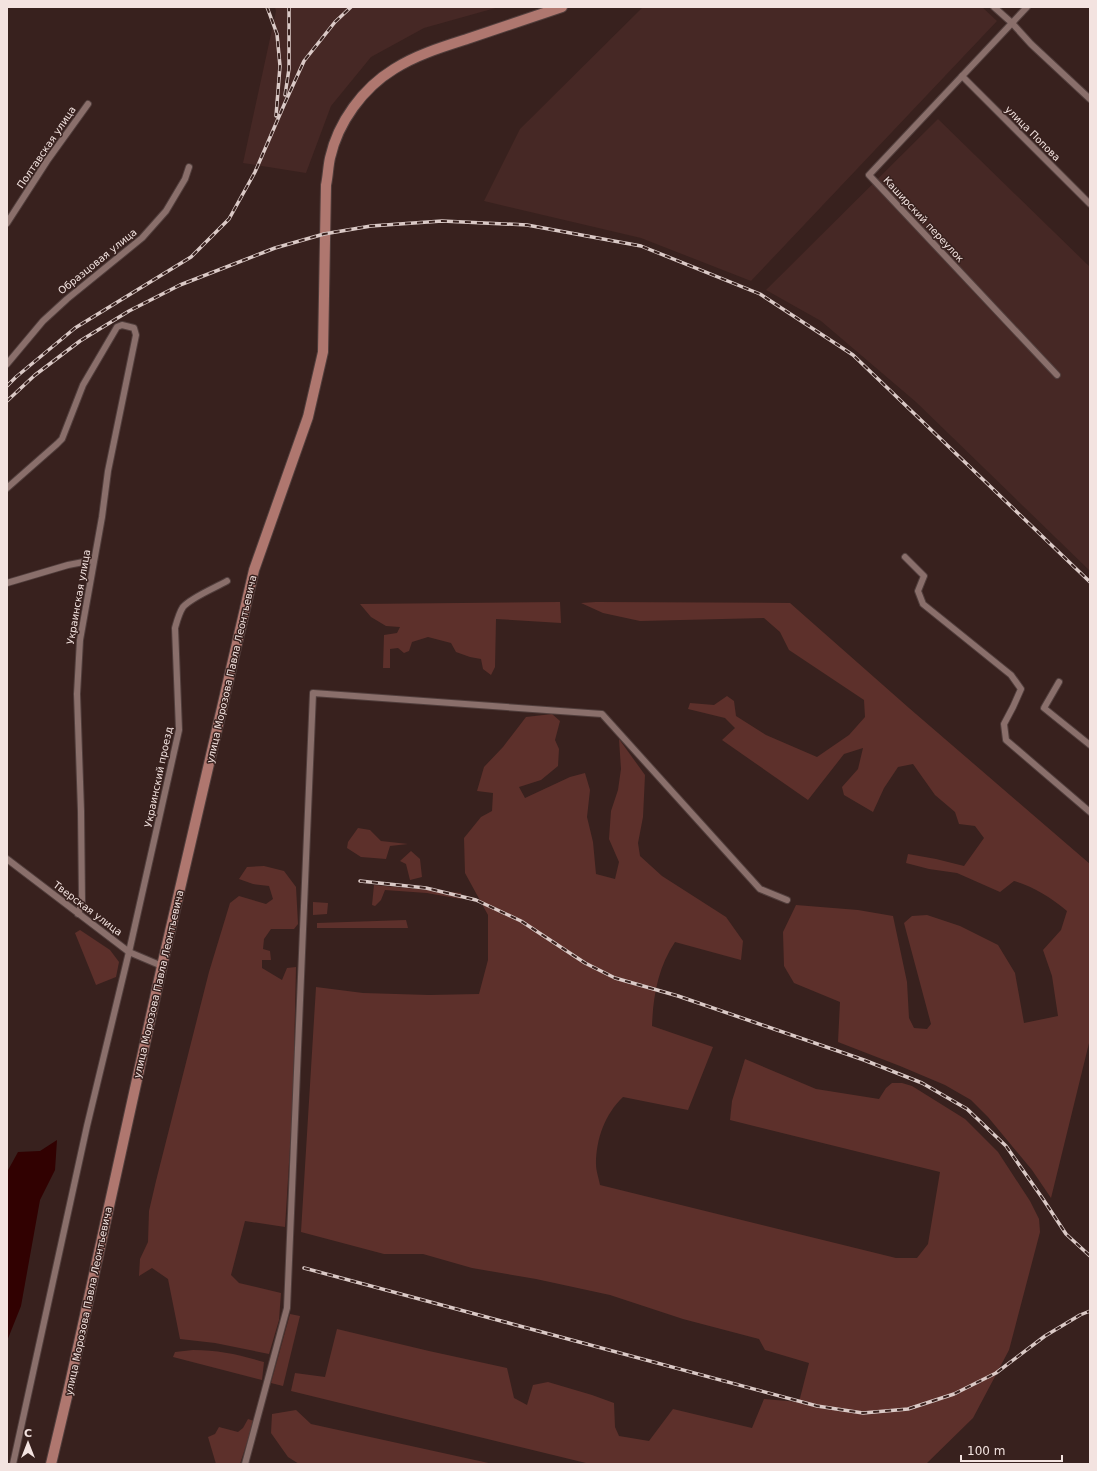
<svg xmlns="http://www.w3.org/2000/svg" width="1097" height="1471" font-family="'DejaVu Sans',sans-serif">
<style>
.built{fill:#462825}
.green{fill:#5d302b}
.water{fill:#310101}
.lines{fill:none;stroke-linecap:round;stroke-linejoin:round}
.minor-casing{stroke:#513e3c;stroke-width:8}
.primary-casing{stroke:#513e3c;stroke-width:12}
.minor{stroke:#8a6f6b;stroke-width:6}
.primary{stroke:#af776f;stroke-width:10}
.rail-casing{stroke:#dac9c6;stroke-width:3.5}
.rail{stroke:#38211e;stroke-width:2;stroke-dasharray:6;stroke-linecap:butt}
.labels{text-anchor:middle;stroke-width:3;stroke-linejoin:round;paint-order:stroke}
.street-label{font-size:10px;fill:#f3e3e0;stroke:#38211e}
</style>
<rect width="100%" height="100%" fill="#38211e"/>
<g class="built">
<path d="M275 7H499L424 28 371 57 331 106 306 173 243 163 276 11Z"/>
<path d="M643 7H982L997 21 751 281 641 238 484 201 520 129Z"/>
<path d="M938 119 1090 267V571L916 402 821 321 766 290Z"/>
</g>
<g class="green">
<path d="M560 602 561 623 496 619 495 667 491 675 483 669 481 659 470 657 456 652 451 643 428 637 412 642 409 651 404 653 398 648 390 649V668H383L384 635 397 633 400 627 386 626 371 617 360 604Z"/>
<path d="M596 602 790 603 909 708 1090 864V1039L1051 1198 1032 1170 988 1117 971 1100 945 1085 900 1066 838 1042 840 1002 794 983 784 966 783 932 796 905 858 910 893 916 907 982 909 1018 914 1028 927 1029 931 1024 904 923 912 916 927 915 960 926 998 945 1015 973 1024 1023 1058 1016 1052 976 1043 950 1061 930 1067 911C1050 897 1034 887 1014 881L1000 892 957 873 929 869 906 863 908 854 936 859 964 866 984 838 975 826 959 824 955 812 935 795 913 764 898 767 884 788 873 812 844 795 842 787 858 769 863 748 844 754 808 800 722 740 735 728 725 718 688 709 690 703 714 705 727 696 734 701 736 716 766 735 817 757 849 735 865 717 864 700 789 650 780 632 764 618 640 621 603 613 581 603Z"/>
<path d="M552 714 560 721 555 740 559 749 558 766 541 780 519 787 525 798 570 777 585 773 590 790 587 817 593 842 596 874 615 879 619 862 609 839 611 811 618 790 621 769 619 739 645 775 643 817 638 843 640 856 662 876 726 917 743 941 741 960 675 942C658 967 653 997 652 1026L713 1047 688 1110 623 1097C605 1114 596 1139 596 1164 596 1171 599 1179 600 1185L896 1258H917L928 1244 940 1172 730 1120 732 1101 745 1059 816 1089 879 1099 886 1088 892 1083H902L912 1086 965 1119 998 1152 1030 1201 1039 1219 1040 1232 1009 1350 973 1418 926 1464H590L291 1391 295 1373 325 1377 337 1329 429 1351 507 1368 514 1398 527 1405 533 1385 548 1382 592 1395 614 1403 615 1427 619 1436 649 1441 673 1409 752 1428 764 1399 799 1402 809 1363 765 1350 759 1339 683 1319 610 1295 536 1279 472 1268 423 1254H384L301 1232 316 987 363 993 429 995 479 994 488 960V915L465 873 464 838 481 817 492 811 493 793 477 791 484 767 503 747 526 717Z"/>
<path d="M358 828 370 830 381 841 408 844 390 846 386 859 361 857 347 848 348 842Z"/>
<path d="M411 851 420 859 422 877 410 880 406 864 400 861Z"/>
<path d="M264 866 284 871 296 887 298 924 294 929H271L264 939 263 949 270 951 271 960H262V968L282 980 287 968 296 967 293 1099 285 1227 245 1221 231 1275 239 1283 281 1293 279 1320 269 1354 215 1343 180 1339 168 1279 152 1268 139 1276 140 1259 148 1242 149 1211 156 1181 209 972 230 903 239 896 266 904 273 899 269 886 253 884 239 879 247 867Z"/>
<path d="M374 885 461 893V899L427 893 385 890 381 900 375 906 372 905Z"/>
<path d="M313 902 328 903 327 914 313 915Z"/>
<path d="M406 920 408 928H317V923Z"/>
<path d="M80 930 110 950 119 962 116 977 96 985 75 933Z"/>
<path d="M290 1314 300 1316 283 1386 271 1383Z"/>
<path d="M193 1350C219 1350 240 1355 264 1362L262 1380 173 1357 175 1352Z"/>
<path d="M296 1410 311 1424 493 1464H299L288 1457 271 1433 272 1414Z"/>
<path d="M248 1419 254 1421 240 1464H216L208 1437 215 1434 219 1427 238 1432 243 1428Z"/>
</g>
<path class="water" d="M57 1140 55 1170 40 1200 21 1306 7 1341V1172L18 1152 40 1151Z"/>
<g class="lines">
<defs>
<g id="minor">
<path d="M994 7 1012 23 1031 44 1090 99"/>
<path d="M1027 7 869 175 1057 375"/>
<path d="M962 76 1090 204"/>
<path d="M7 223 47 161 88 104"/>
<path d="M7 364 43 321 67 299 142 238 166 211 185 179 189 167"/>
<path d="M7 488 57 444 62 439 83 385 117 327 122 325 134 328 136 335 108 471 102 517 80 640 77 694 81 811 82 902 78 914"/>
<path d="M905 557 924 576 918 591 923 604 1011 675 1021 689 1013 707 1004 724 1006 740 1090 812"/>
<path d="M7 583 68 565 94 560"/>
<path d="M1059 682 1044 708 1090 745"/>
<path d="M7 859 129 952 162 966"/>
<path d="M13 1464 87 1126 129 952 179 730 175 628C177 621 179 613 183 607 192 597 215 588 227 581"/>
<path d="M245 1464 287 1308 313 693 602 714 760 889 787 900"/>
</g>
<path id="primary" d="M51 1464 69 1388 162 966 254 570 308 417 323 352 326 185C328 176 328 167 330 158 338 122 363 88 394 69 416 55 442 47 467 39 499 28 530 18 562 7"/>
</defs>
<use href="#minor" class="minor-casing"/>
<use href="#primary" class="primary-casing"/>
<use href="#minor" class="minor"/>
<use href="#primary" class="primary"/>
<defs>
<g id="rail">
<path d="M267 7 277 34 280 66 276 116"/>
<path d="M285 95 289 69V7"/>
<path d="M7 386 16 377 75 328 191 257 229 219 255 172 284 105 304 61 335 22 351 7"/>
<path d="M7 401 35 375 80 341 129 311 180 285 275 248 324 234 371 226 442 221 527 225 641 246 760 294 853 355 1090 582"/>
<path d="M360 881 426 888 476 900 521 921 585 963 615 978 678 996 864 1060 922 1083 967 1109 1006 1146 1043 1199 1066 1234 1090 1256"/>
<path d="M304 1268 817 1406 863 1413 908 1409 954 1394 996 1373 1045 1336 1080 1315 1090 1311"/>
</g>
</defs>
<use href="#rail" class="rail-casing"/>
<use href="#rail" class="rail"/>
</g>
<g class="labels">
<g class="street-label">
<text transform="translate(1033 133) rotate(45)" y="4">улица Попова</text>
<text transform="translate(46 147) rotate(-56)" y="4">Полтавская улица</text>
<text transform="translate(924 219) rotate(47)" y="4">Каширский переулок</text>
<text transform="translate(97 261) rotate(-39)" y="4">Образцовая улица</text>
<text transform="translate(78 597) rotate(-80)" y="4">Украинская улица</text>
<text transform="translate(231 669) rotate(-77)" y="4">улица Морозова Павла Леонтьевича</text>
<text transform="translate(158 777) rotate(-78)" y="4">Украинский проезд</text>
<text transform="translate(88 908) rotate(37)" y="4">Тверская улица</text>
<text transform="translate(158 984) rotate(-77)" y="4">улица Морозова Павла Леонтьевича</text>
<text transform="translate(88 1301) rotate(-78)" y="4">улица Морозова Павла Леонтьевича</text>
</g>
</g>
<rect width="1097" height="1471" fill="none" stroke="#f3e3e0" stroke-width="16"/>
<g transform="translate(28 1443)" stroke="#38211e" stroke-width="3" paint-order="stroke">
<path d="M0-3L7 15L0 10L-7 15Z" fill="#f3e3e0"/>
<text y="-6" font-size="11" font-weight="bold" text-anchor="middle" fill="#f3e3e0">С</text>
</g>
<path d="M961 1455v6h101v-6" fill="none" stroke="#f3e3e0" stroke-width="2"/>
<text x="967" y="1455" font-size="12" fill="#f3e3e0" stroke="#38211e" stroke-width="3" paint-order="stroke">100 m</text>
</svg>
